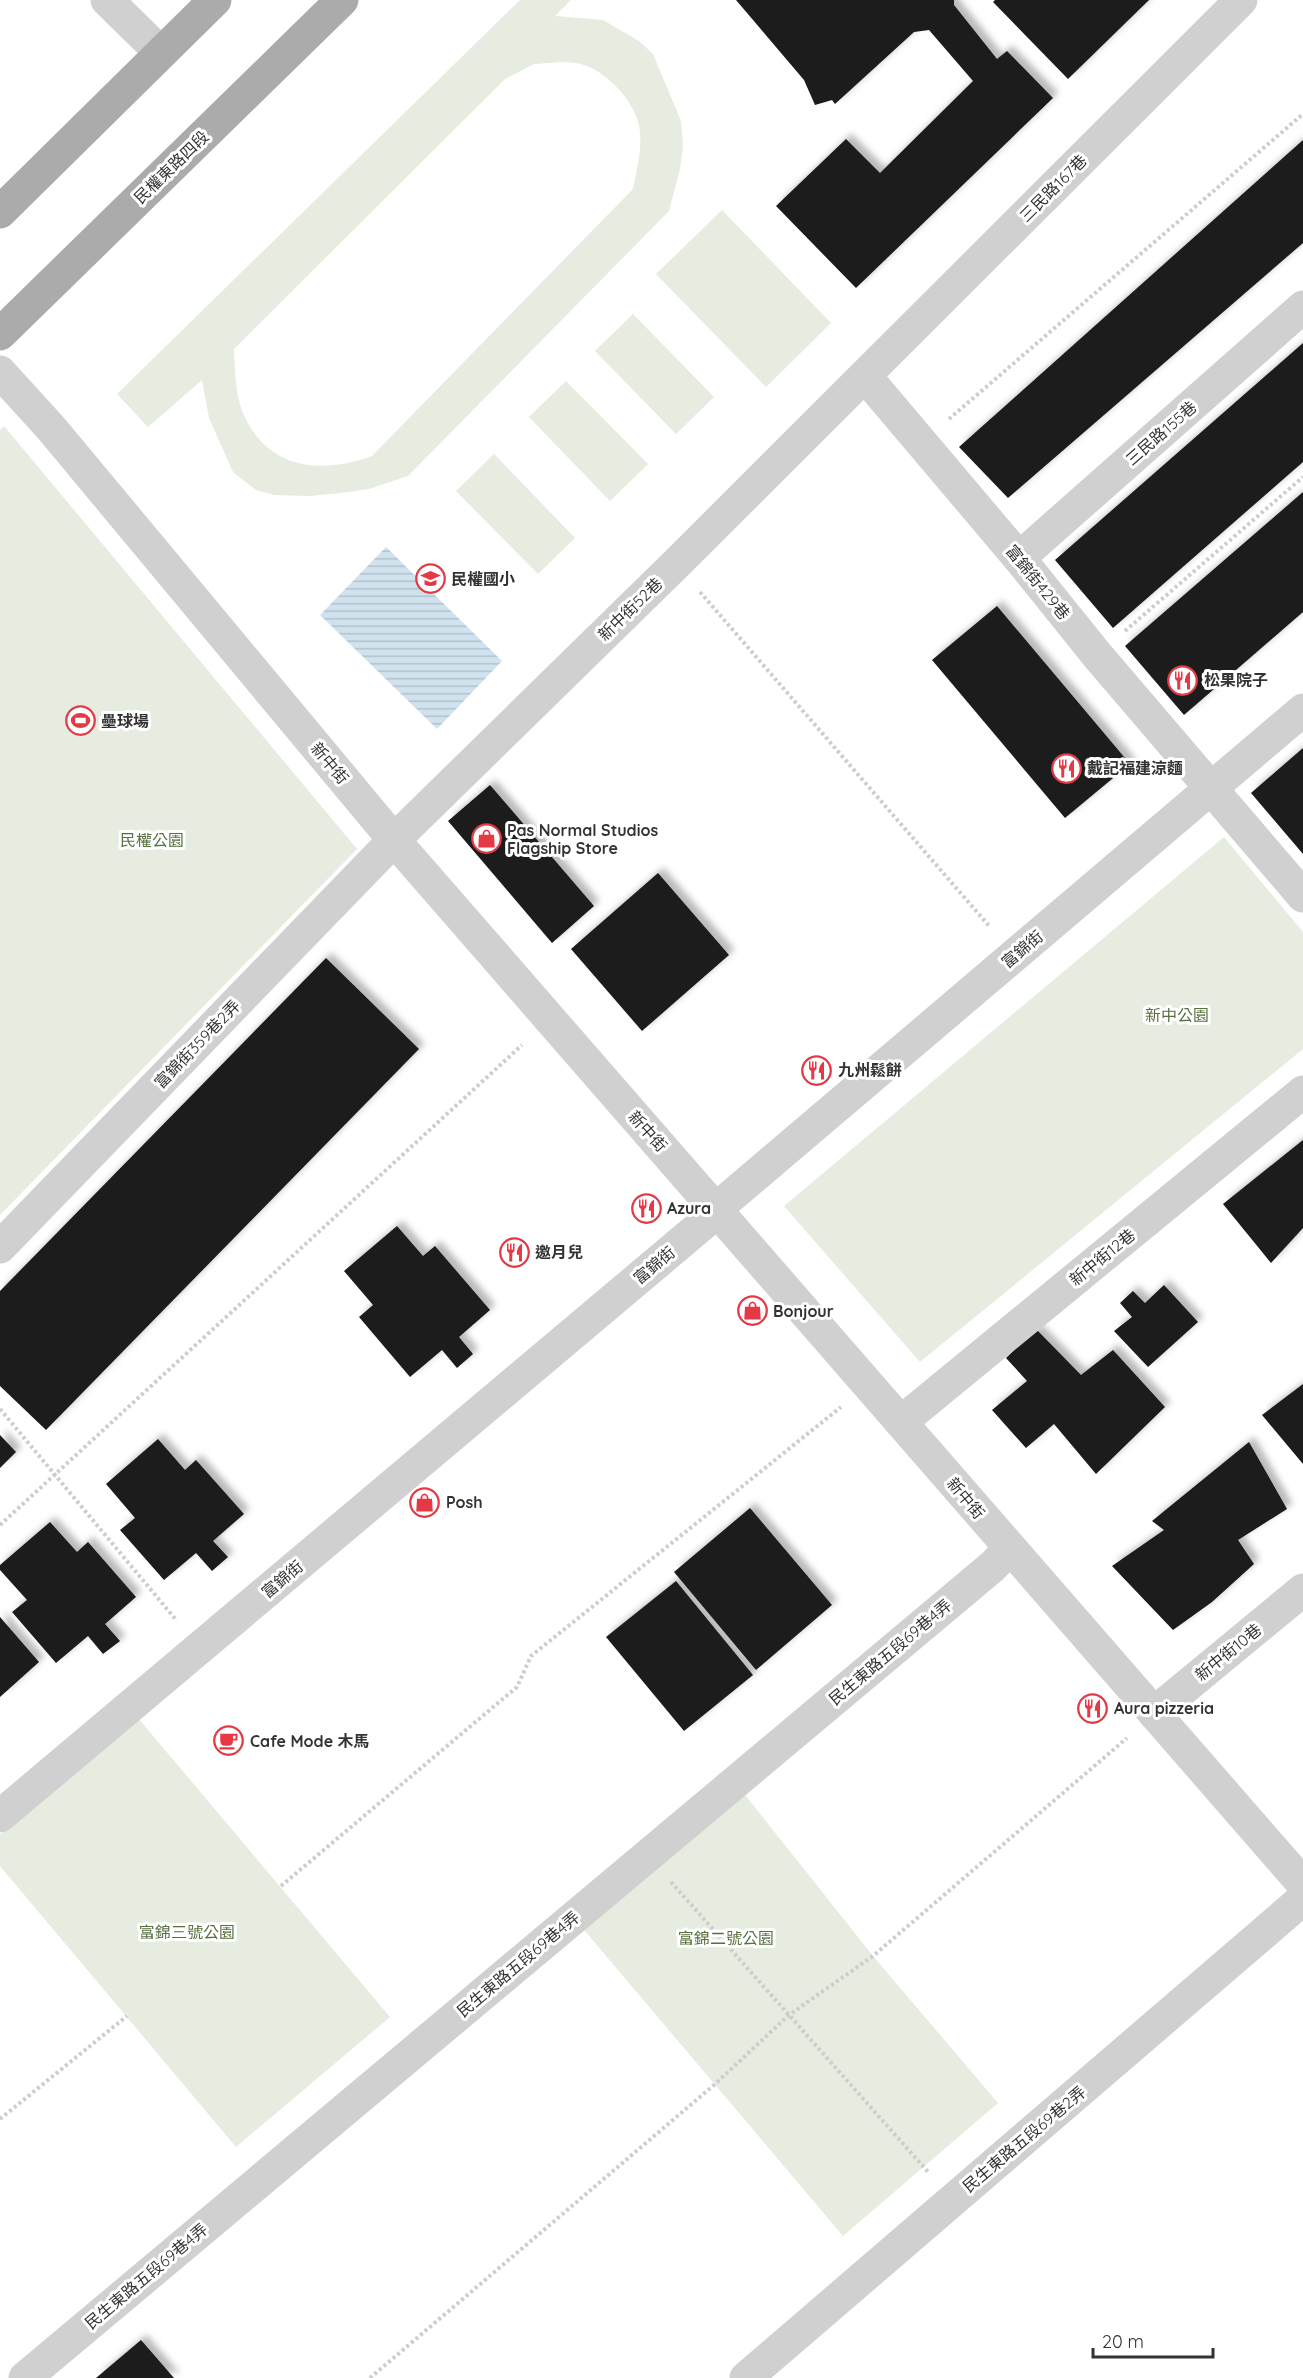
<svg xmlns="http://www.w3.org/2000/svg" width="1303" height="2378" font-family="Quicksand,'Noto Sans TC',sans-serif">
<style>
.green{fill:#e6ecdf;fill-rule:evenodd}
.water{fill:url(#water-rules)}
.building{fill:#1a1a1a;filter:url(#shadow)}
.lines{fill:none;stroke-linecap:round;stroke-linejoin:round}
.path{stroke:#cdcdcd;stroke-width:4;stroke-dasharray:3 3;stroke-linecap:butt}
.minor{stroke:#d0d0d0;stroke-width:33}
.major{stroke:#ababab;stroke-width:33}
.labels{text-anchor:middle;stroke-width:6;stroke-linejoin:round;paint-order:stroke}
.street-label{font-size:16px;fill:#333;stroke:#fff}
.poi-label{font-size:16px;font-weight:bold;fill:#333;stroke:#fff;text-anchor:start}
.park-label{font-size:16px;fill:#56703f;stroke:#fff}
</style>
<defs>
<pattern id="water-rules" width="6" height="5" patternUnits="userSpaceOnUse" patternTransform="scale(1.5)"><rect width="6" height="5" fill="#cfe2ee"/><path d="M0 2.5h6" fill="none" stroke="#b2c2cd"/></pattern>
<filter id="shadow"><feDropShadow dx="5.5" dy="-5.5" stdDeviation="3" flood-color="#0004"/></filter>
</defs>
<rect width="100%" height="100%" fill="#fff"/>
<g class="green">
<path d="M520 0H571L555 16 603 20 639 41 653 54 681 121 683 147 680 169 669 211 408 476 369 489 341 493 309 496 274 495 256 490 233 472 209 418 202 380 148 427 117 394ZM561 62C568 63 577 62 584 65 608 73 633 100 639 125 643 146 637 169 633 189L372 456C320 475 267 469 243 413 235 395 235 368 234 349L505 79 534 64Z"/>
<path d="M722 210 831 323 766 387 656 274Z"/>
<path d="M633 314 714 397 676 434 595 351Z"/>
<path d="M566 381 648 464 610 501 529 417Z"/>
<path d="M4 426 357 849 0 1215V430Z"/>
<path d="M494 454 575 538 538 574 456 491Z"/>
<path d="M1224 837 1303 932V1049L920 1362 784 1206Z"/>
<path d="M138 1718 390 2017 236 2147 0 1866V1835Z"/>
<path d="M734 1781 873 1956 998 2103 843 2236 574 1918Z"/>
</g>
<path class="water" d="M386 547 502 661 437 729 320 615Z"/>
<g class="building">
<path d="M736 0H954V5L997 59 1007 51 1053 98 856 288 776 206 846 139 880 173 973 81 929 30 914 32 835 104 832 100 815 105 804 80Z"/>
<path d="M995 0H1149L1068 79 993 2Z"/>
<path d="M1303 140V243L1008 498 959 447Z"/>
<path d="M1303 343V462L1113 628 1055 560Z"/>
<path d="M1303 492V612L1184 715 1125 646Z"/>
<path d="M997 606 1130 764 1065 818 932 660Z"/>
<path d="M1303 748V854L1251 793Z"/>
<path d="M490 785 594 906 552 943 448 821Z"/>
<path d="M658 873 729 955 642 1031 571 949Z"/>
<path d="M326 958 419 1049 46 1430 0 1386V1291Z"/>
<path d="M1303 1140V1228L1271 1263 1223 1204Z"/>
<path d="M397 1226 423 1256 435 1246 490 1310 459 1337 473 1354 457 1368 442 1350 410 1377 359 1317 373 1305 344 1271Z"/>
<path d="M1164 1285 1198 1322 1148 1367 1114 1331 1132 1317 1120 1303 1133 1291 1145 1303Z"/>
<path d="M1036 1329 1081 1375 1113 1350 1165 1407 1096 1474 1054 1424 1026 1448 992 1410 1027 1381 1006 1358Z"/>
<path d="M1303 1384V1464L1262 1415Z"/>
<path d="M0 1435 16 1452 0 1468Z"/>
<path d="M158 1439 185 1470 196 1460 244 1514 213 1541 228 1557 212 1571 196 1553 164 1580 120 1530 135 1518 106 1484Z"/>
<path d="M1249 1442 1287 1509 1238 1540 1254 1564 1212 1602 1173 1630 1112 1566 1164 1530 1152 1521Z"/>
<path d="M750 1508 832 1605 756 1670 674 1572Z"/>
<path d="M50 1522 77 1552 88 1542 136 1597 105 1624 120 1641 103 1654 88 1636 56 1663 12 1612 27 1600 0 1570V1565Z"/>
<path d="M676 1581 753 1675 684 1731 606 1637Z"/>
<path d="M0 1617 39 1662 0 1697Z"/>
<path d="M141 2340 174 2378H96Z"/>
</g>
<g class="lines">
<g class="path">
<path d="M949 419 1303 114"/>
<path d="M700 592 990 927"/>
<path d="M1125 631 1303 477"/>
<path d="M0 1409 177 1621"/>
<path d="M0 1525 522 1045"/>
<path d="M671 1882 929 2173"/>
<path d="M281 1886 517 1687 531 1656 841 1407"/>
<path d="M0 2119 127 2016"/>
<path d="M370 2378 714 2085 789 2015 873 1956 1127 1738"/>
</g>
<g class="minor">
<path d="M107 0 161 53"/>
<path d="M0 372 51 428 394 840 1303 1884"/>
<path d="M865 376 1019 558 1097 655 1303 896"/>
<path d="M1019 558 1303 307"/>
<path d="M0 1247 394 840 676 564 1241 0"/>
<path d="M901 1422 1303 1092"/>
<path d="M1154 1713 1303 1590"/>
<path d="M0 1816 704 1223 716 1209 1303 710"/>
<path d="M25 2378 993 1566 1009 1549"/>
<path d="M746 2378 1303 1899"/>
</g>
<g class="major">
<path d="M0 212 215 0"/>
<path d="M0 334 342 0"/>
</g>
</g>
<defs>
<symbol id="school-ring" viewBox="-11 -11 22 22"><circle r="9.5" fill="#fff" stroke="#e63946" stroke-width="1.5"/><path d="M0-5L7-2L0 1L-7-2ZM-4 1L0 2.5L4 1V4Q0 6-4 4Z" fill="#e63946"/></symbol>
<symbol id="restaurant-ring" viewBox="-11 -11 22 22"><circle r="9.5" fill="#fff" stroke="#e63946" stroke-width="1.5"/><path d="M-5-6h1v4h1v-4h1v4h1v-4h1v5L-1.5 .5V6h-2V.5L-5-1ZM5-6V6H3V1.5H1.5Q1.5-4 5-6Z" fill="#e63946"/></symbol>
<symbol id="stadium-ring" viewBox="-11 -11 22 22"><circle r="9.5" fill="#fff" stroke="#e63946" stroke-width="1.5"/><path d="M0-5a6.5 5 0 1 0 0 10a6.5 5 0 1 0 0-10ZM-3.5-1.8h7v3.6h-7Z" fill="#e63946"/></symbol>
<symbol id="shop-ring" viewBox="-11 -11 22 22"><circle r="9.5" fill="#fff" stroke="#e63946" stroke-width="1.5"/><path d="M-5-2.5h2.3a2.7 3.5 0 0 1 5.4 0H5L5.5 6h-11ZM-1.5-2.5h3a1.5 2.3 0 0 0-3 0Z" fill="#e63946"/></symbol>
<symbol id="cafe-ring" viewBox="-11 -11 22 22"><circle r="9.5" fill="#fff" stroke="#e63946" stroke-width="1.5"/><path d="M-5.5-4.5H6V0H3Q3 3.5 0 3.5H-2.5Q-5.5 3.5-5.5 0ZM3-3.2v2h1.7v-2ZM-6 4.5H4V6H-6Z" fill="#e63946"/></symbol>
</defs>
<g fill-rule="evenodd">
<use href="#school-ring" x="414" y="562" width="33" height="33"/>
<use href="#restaurant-ring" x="1166" y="664" width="33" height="33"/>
<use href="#stadium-ring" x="64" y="704" width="33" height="33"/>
<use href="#restaurant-ring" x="1050" y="752" width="33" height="33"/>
<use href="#shop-ring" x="470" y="822" width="33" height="33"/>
<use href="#restaurant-ring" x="800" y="1054" width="33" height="33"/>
<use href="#restaurant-ring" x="630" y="1192" width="33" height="33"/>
<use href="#restaurant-ring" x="498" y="1236" width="33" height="33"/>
<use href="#shop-ring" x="736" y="1294" width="33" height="33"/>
<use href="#shop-ring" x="408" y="1486" width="33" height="33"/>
<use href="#restaurant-ring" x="1076" y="1692" width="33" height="33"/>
<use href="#cafe-ring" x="212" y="1724" width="33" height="33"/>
</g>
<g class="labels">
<g class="street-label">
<text transform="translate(171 167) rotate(-44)" y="6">民權東路四段</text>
<text transform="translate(1053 188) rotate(-45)" y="6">三民路167巷</text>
<text transform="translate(1161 433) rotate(-41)" y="6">三民路155巷</text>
<text transform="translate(1038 582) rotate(51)" y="6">富錦街429巷</text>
<text transform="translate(630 609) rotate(-44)" y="6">新中街52巷</text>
<text transform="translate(330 763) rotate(50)" y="6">新中街</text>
<text transform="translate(1022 949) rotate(-40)" y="6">富錦街</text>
<text transform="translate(197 1044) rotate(-46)" y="6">富錦街359巷2弄</text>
<text transform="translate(648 1131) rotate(48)" y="6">新中街</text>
<text transform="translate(1102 1257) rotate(-39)" y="6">新中街12巷</text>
<text transform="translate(654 1265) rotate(-40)" y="6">富錦街</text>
<text transform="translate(966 1498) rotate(50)" y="6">新中街</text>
<text transform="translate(282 1579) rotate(-40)" y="6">富錦街</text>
<text transform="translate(890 1652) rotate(-40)" y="6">民生東路五段69巷4弄</text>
<text transform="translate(1228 1652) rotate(-39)" y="6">新中街10巷</text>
<text transform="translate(518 1964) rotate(-40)" y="6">民生東路五段69巷4弄</text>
<text transform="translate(1024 2139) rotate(-40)" y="6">民生東路五段69巷2弄</text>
<text transform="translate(146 2276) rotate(-40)" y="6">民生東路五段69巷4弄</text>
</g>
<g class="poi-label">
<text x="451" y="585">民權國小</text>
<text x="1204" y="686">松果院子</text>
<text x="101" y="727">壘球場</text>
<text x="1087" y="774">戴記福建涼麵</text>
<text x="507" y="836">Pas Normal Studios<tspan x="507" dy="18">Flagship Store</tspan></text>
<text x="838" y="1076">九州鬆餅</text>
<text x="667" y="1214">Azura</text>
<text x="535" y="1258">邀月兒</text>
<text x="773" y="1317">Bonjour</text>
<text x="446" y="1508">Posh</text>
<text x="1114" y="1714">Aura pizzeria</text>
<text x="250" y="1747">Cafe Mode 木馬</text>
</g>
<g class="park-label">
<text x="152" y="846">民權公園</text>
<text x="1177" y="1021">新中公園</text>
<text x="187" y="1938">富錦三號公園</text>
<text x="726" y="1944">富錦二號公園</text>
</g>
</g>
<path d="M1093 2348v9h120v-9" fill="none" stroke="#333333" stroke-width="3"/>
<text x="1102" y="2348" font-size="18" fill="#333333" stroke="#ffffff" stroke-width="4.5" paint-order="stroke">20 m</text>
</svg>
